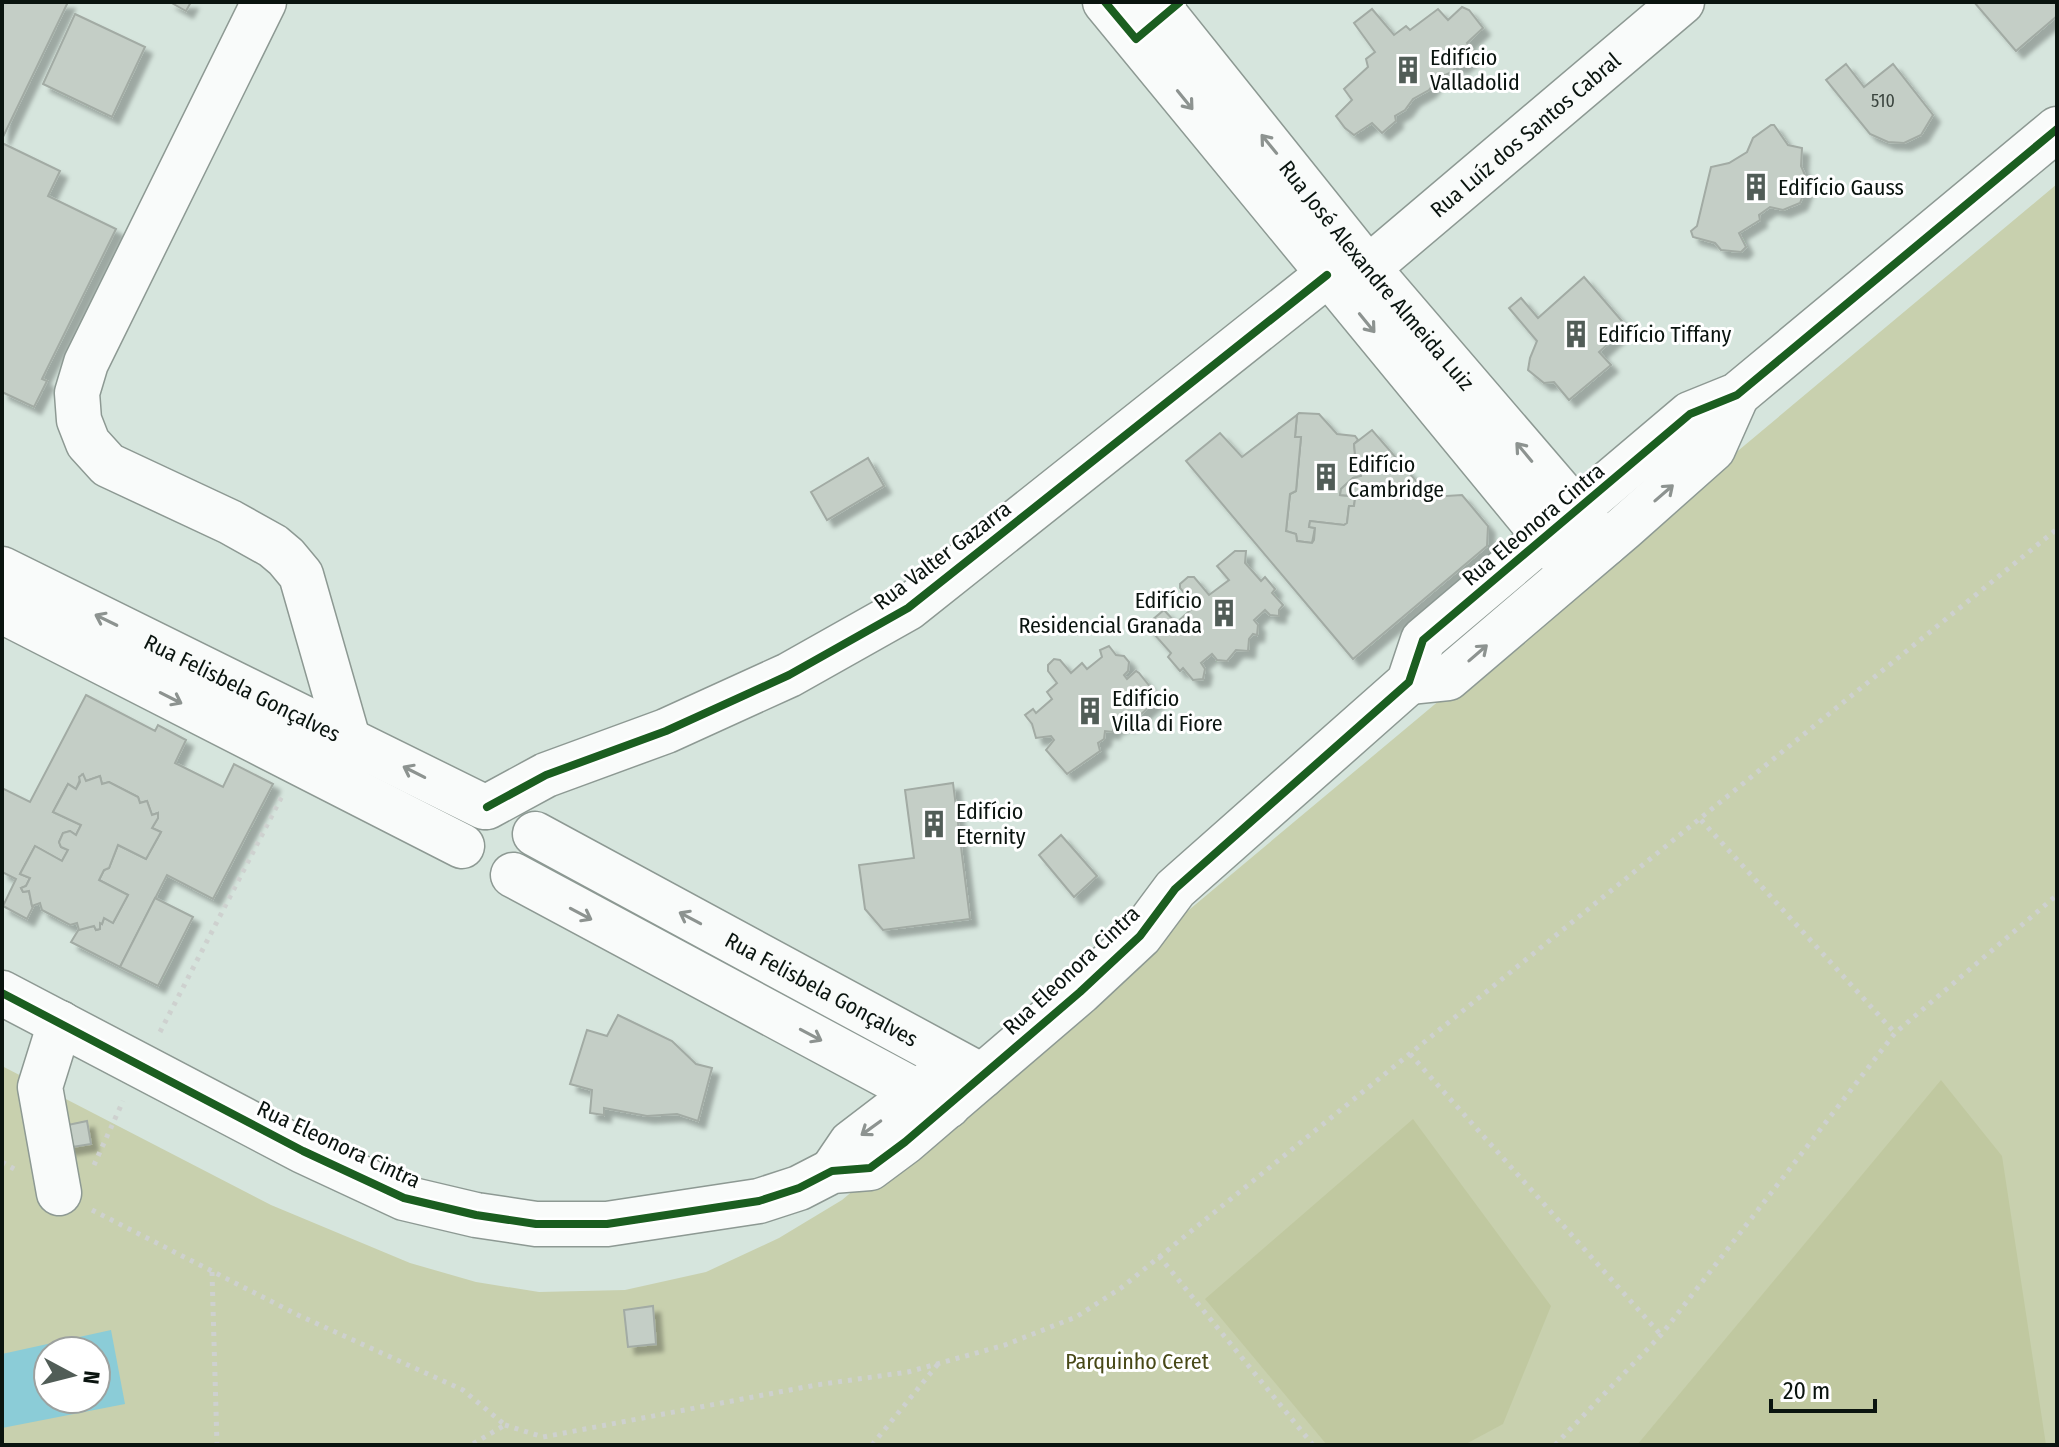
<svg xmlns="http://www.w3.org/2000/svg" width="2059" height="1447" font-family="'Fira Sans Condensed',sans-serif">
<style>
.green{fill:#c8d0ae;fill-rule:evenodd}
.forest{fill:#c0c8a0}
.water{fill:#8bccd7;fill-rule:evenodd}
.building{fill:#c4cec6;stroke:#a2aba4;stroke-width:2;filter:url(#shadow)}
.lines{fill:none;stroke-linecap:round;stroke-linejoin:round}
.minor-casing{stroke:#8d9993;stroke-width:47}
.path{stroke:#ced1cf;stroke-width:5;stroke-dasharray:4 6;stroke-linecap:butt}
.minor{stroke:#f9fbfa;stroke-width:44}
.cycleway-casing{stroke:#fff;stroke-width:13}
.cycleway{stroke:#1b5e20;stroke-width:8}
.oneway{stroke:#8d9390}
.labels{text-anchor:middle;stroke-width:6;stroke-linejoin:round;paint-order:stroke}
.number-label{font-size:18px;fill:#3a443e}
.poi-label{font-size:22px;fill:#0a140f;stroke:#fff;text-anchor:start}
.street-label{font-size:22px;fill:#0a140f;stroke:#fff}
.park-label{font-size:22px;fill:#474816;stroke:#fff}
</style>
<defs>
<filter id="shadow"><feDropShadow dx="7" dy="7" stdDeviation="2" flood-color="#0004"/></filter>
</defs>
<rect width="100%" height="100%" fill="#d6e5dd"/>
<path class="green" d="M2057 184V1445H2V1066L271 1205 410 1263 476 1282 539 1292 625 1290 706 1272 779 1238 842 1200ZM48 1351H96V1399H48Z"/>
<g class="forest">
<path d="M1941 1080 2002 1156 2046 1445H1637Z"/>
<path d="M1413 1119 1551 1306 1503 1424 1464 1445H1327L1205 1299Z"/>
</g>
<path class="water" d="M111 1330 125 1404 2 1428V1354ZM48 1351H96V1399H48Z"/>
<g class="building">
<path d="M2 2H68L2 139Z"/>
<path d="M170 2H191L186 11Z"/>
<path d="M1974 2H2057V16L2016 51Z"/>
<path d="M1462 7 1469 10 1483 28 1467 43 1475 55 1460 67 1458 64 1452 72 1438 78 1429 90 1413 99 1405 110 1395 116 1396 121 1382 133 1372 123 1354 135 1345 128 1336 116 1352 100 1344 89 1368 67 1366 59 1375 52 1354 23 1372 9 1394 35 1406 26 1410 30 1438 9 1448 20Z"/>
<path d="M75 14 145 47 112 117 43 84Z"/>
<path d="M1846 64 1864 87 1893 64 1933 115 1921 135 1904 143 1888 142 1870 134 1826 80Z"/>
<path d="M1771 125H1774L1788 145 1802 148 1801 166 1808 182 1800 203 1783 210 1770 207 1759 215 1760 220 1739 233 1746 247 1741 252 1721 250 1715 243 1693 237 1691 231 1697 226 1711 167 1729 163 1747 152 1753 138Z"/>
<path d="M2 143 60 171 48 196 116 229 42 379 47 381 34 407 2 392Z"/>
<path d="M1584 277 1627 327 1599 352 1611 365 1569 400 1554 382 1544 383 1528 370 1530 358 1537 341 1509 308 1521 298 1538 318Z"/>
<path d="M1299 413 1319 414 1337 434 1355 436 1358 440 1354 444 1355 454 1351 457 1362 469 1361 476 1353 478 1341 489 1340 495 1351 496 1355 499 1354 506H1349L1347 523 1344 525 1310 521 1309 527 1315 528 1312 543 1297 541 1296 534 1286 531 1290 494 1296 491 1301 437H1295L1297 415Z"/>
<path d="M1297 415 1295 437H1301L1296 491 1290 494 1286 531 1296 534 1297 541 1312 543 1314 540 1315 528 1309 527 1310 521 1344 525 1347 523 1349 506H1354L1355 499 1351 496 1340 495 1341 489 1353 478 1361 476 1362 469 1351 457 1355 454 1354 444 1372 430 1430 497 1462 495 1488 526 1487 546 1353 659 1186 461 1220 433 1242 457Z"/>
<path d="M868 458 884 486 827 520 811 492Z"/>
<path d="M1235 551H1246L1245 563 1261 581 1265 577 1275 589 1272 593 1283 605 1279 610V616L1270 615 1265 610 1254 620 1258 625 1257 635 1253 634 1249 639 1248 651 1236 650 1227 661 1217 660 1212 654 1201 663 1205 669 1203 679 1193 680 1183 668 1180 671 1168 657 1171 653 1146 625 1164 610 1176 623 1195 606 1180 588V584L1188 577H1194L1209 595 1229 580 1217 566Z"/>
<path d="M1109 646 1116 655 1124 656 1129 662 1128 671 1124 675 1127 679 1136 671 1139 673 1159 698 1129 725 1123 723 1118 727 1114 726 1113 732 1105 731 1104 739 1098 743 1100 751 1067 774 1046 750 1054 740 1051 736 1036 738 1032 724 1025 715 1033 709 1036 713 1052 699 1047 692 1057 683 1048 671V665L1054 659 1060 660 1071 673 1082 663 1087 669 1102 657 1100 650Z"/>
<path d="M86 695 155 731 158 725 186 740 175 763 223 787 234 764 273 784 213 899 167 875 120 967 71 942 79 929 94 926 96 930 100 929V923L102 924 104 918 113 923 128 895 99 880 104 870 109 868 118 845 146 859 161 832 152 828 158 818V813L152 815 147 801 140 803 138 797 109 782 102 784 100 776 86 781 82 775 76 789 68 784 53 812 81 825 76 835 70 831 63 833 59 842 61 847 68 850 62 861 35 846 20 874 30 878 26 886 21 888 23 892 29 891 32 906 34 905 27 919 3 906 16 879 2 872V788L30 802Z"/>
<path d="M83 774 86 781 100 776 102 784 109 782 138 797 140 803 147 801 152 815 158 813V818L152 828 161 832 146 859 118 845 109 868 104 870 99 880 128 895 113 923 104 918 102 924 100 923V929L96 930 94 926 79 930 77 923 70 925 42 910 40 903 32 906 29 891 23 892 21 888 26 886 30 878 20 874 35 846 62 861 68 850 61 847 59 842 63 833 70 831 76 835 81 825 53 812 68 784 76 789 80 782 79 777Z"/>
<path d="M953 783 970 919 883 930 865 909 859 865 914 858 905 790Z"/>
<path d="M1061 835 1097 876 1074 897 1039 855Z"/>
<path d="M155 898 193 917 158 986 120 967Z"/>
<path d="M618 1015 672 1041 696 1064 712 1068 698 1121 677 1114 647 1116 604 1108V1115L590 1113 592 1090 570 1084 587 1030 607 1036Z"/>
<path d="M87 1121 91 1144 66 1148 63 1126Z"/>
<path d="M653 1306 656 1344 628 1347 624 1310Z"/>
</g>
<g class="lines">
<defs>
<g id="minor">
<path d="M264 2 86 363 77 393 79 420 88 443 108 465 230 522 273 546 286 557 301 575 348 739"/>
<path d="M1105 2 1573 571"/>
<path id="s1" d="M1155 2 1368 268 1605 544"/>
<path id="s2" d="M1368 268 1682 2"/>
<path id="s3" d="M2 569 484 807"/>
<path d="M2 611 462 846"/>
<path d="M1409 682 1448 678 1624 528 1713 449 1737 395"/>
<path d="M487 807 546 775 666 731 789 675 908 608 1327 275"/>
<path id="s4" d="M535 834 982 1076"/>
<path d="M513 875 919 1093 948 1106"/>
<path d="M2 993 303 1151 404 1198 476 1215 536 1224H607L759 1201 799 1188 832 1171 870 1168 905 1142 1080 992 1140 936 1175 889 1409 682 1423 640 1690 414 1737 395 2057 129"/>
<path d="M832 1171 851 1143 936 1078"/>
<path d="M59 1193 40 1087 60 1023"/>
</g>
</defs>
<use href="#minor" class="minor-casing"/>
<g class="path">
<path d="M1701 820 1895 1033"/>
<path d="M160 1032 282 796"/>
<path d="M1410 1054 1661 1335"/>
<path d="M2 1162 16 1170"/>
<path d="M94 1165 123 1101"/>
<path d="M92 1210 298 1315 463 1390 505 1425 471 1445"/>
<path d="M1159 1256 1313 1445"/>
<path d="M212 1272 217 1445"/>
<path d="M505 1425 543 1437 816 1385 908 1372 1005 1345 1076 1317 1121 1288 2057 529"/>
<path d="M872 1445 938 1364"/>
<path d="M1555 1445 1661 1335 1895 1033 2057 895"/>
</g>
<use href="#minor" class="minor"/>
<defs>
<g id="cycleway">
<path d="M1105 2 1136 39 1180 2"/>
<path d="M487 807 546 775 666 731 789 675 908 608 1327 275"/>
<path d="M2 993 303 1151 404 1198 476 1215 536 1224H607L759 1201 799 1188 832 1171 870 1168 905 1142 1080 992 1140 936 1175 889 1409 682 1423 640 1690 414 1737 395 2057 129"/>
</g>
</defs>
<use href="#cycleway" class="cycleway-casing"/>
<use href="#cycleway" class="cycleway"/>
</g>
<defs><path id="oneway-shaft" d="M-6 0H5M1.5-3L5.5 0L1.5 3" fill="none" stroke-width="1.6" stroke-linecap="round" stroke-linejoin="round" transform="scale(2)"/></defs>
<g class="oneway">
<use href="#oneway-shaft" transform="translate(1185 100) rotate(51)"/>
<use href="#oneway-shaft" transform="translate(1269 144) rotate(-129)"/>
<use href="#oneway-shaft" transform="translate(1367 323) rotate(51)"/>
<use href="#oneway-shaft" transform="translate(1524 452) rotate(-130)"/>
<use href="#oneway-shaft" transform="translate(1664 493) rotate(-41)"/>
<use href="#oneway-shaft" transform="translate(106 620) rotate(-154)"/>
<use href="#oneway-shaft" transform="translate(1478 653) rotate(-41)"/>
<use href="#oneway-shaft" transform="translate(171 698) rotate(27)"/>
<use href="#oneway-shaft" transform="translate(414 772) rotate(-153)"/>
<use href="#oneway-shaft" transform="translate(581 914) rotate(28)"/>
<use href="#oneway-shaft" transform="translate(690 918) rotate(-152)"/>
<use href="#oneway-shaft" transform="translate(811 1035) rotate(28)"/>
<use href="#oneway-shaft" transform="translate(871 1128) rotate(144)"/>
</g>
<defs>
<symbol id="building-bare" viewBox="-9 -9 18 18"><path d="M-4-6H4V6H1V3H-1V6H-4ZM-2.5-4.3h1.7v1.8h-1.7ZM.8-4.3h1.7v1.8H.8ZM-2.5-1h1.7V.8h-1.7ZM.8-1h1.7V.8H.8Z" fill="#515d57" stroke="#fff" stroke-width="2.5" paint-order="stroke"/></symbol>
</defs>
<g fill-rule="evenodd">
<use href="#building-bare" x="1388" y="50" width="40" height="40"/>
<use href="#building-bare" x="1736" y="167" width="40" height="40"/>
<use href="#building-bare" x="1556" y="314" width="40" height="40"/>
<use href="#building-bare" x="1306" y="457" width="40" height="40"/>
<use href="#building-bare" x="1204" y="593" width="40" height="40"/>
<use href="#building-bare" x="1070" y="691" width="40" height="40"/>
<use href="#building-bare" x="914" y="804" width="40" height="40"/>
</g>
<g class="labels">
<g class="number-label">
<text x="1883" y="107">510</text>
</g>
<g class="poi-label">
<text x="1430" y="65">Edifício<tspan x="1430" dy="25">Valladolid</tspan></text>
<text x="1778" y="195">Edifício Gauss</text>
<text x="1598" y="342">Edifício Tiffany</text>
<text x="1348" y="472">Edifício<tspan x="1348" dy="25">Cambridge</tspan></text>
<text x="1202" y="608" text-anchor="end">Edifício<tspan x="1202" dy="25">Residencial Granada</tspan></text>
<text x="1112" y="706">Edifício<tspan x="1112" dy="25">Villa di Fiore</tspan></text>
<text x="956" y="819">Edifício<tspan x="956" dy="25">Eternity</tspan></text>
</g>
<g class="street-label">
<text dy="8" stroke="none"><textPath href="#s2" startOffset="206">Rua Luíz dos Santos Cabral</textPath></text>
<text dy="8" stroke="none"><textPath href="#s1" startOffset="352">Rua José Alexandre Almeida Luiz</textPath></text>
<text transform="translate(1533 524) rotate(-40)" y="8">Rua Eleonora Cintra</text>
<text transform="translate(942 555) rotate(-37)" y="8">Rua Valter Gazarra</text>
<text dy="8" stroke="none"><textPath href="#s3" startOffset="268">Rua Felisbela Gonçalves</textPath></text>
<text transform="translate(1071 970) rotate(-43)" y="8">Rua Eleonora Cintra</text>
<text dy="8" stroke="none"><textPath href="#s4" startOffset="326">Rua Felisbela Gonçalves</textPath></text>
<text transform="translate(339 1144) rotate(25)" y="8">Rua Eleonora Cintra</text>
</g>
<g class="park-label">
<text x="1137" y="1369">Parquinho Ceret</text>
</g>
</g>
<rect width="2059" height="1447" fill="none" stroke="#0a140f" stroke-width="8"/>
<g transform="translate(72 1375) rotate(97)"><circle r="38" fill="#ffffff" stroke="#9da19f" stroke-width="2"/>
<path d="M0-6L14 30L0 20L-14 30Z" fill="#515d57"/>
<text y="-12" font-size="22" font-weight="bold" text-anchor="middle" fill="#0a140f">N</text>
</g>
<path d="M1771 1399v12h104v-12" fill="none" stroke="#0a140f" stroke-width="4"/>
<text x="1783" y="1399" font-size="24" fill="#0a140f" stroke="#ffffff" stroke-width="6" paint-order="stroke">20 m</text>
</svg>
